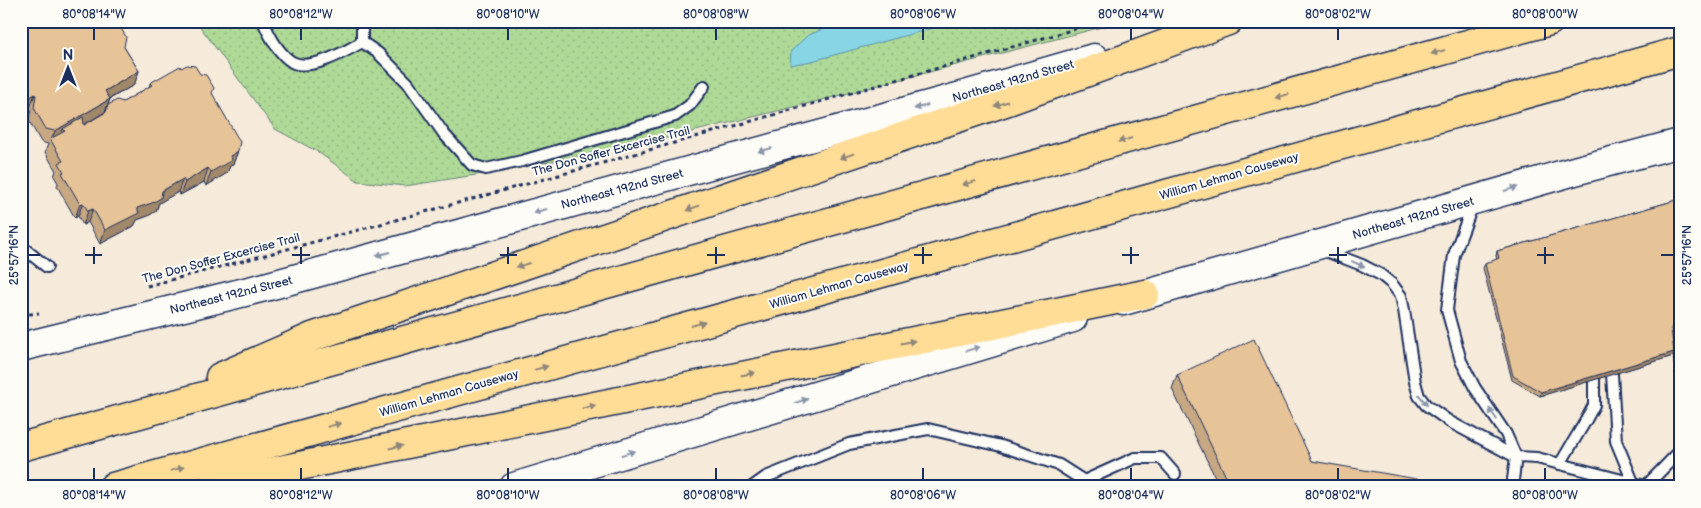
<svg xmlns="http://www.w3.org/2000/svg" width="1701" height="508" font-family="'Balsamiq Sans',sans-serif">
<style>
.grass{fill:url(#grass-dots);stroke:#65847a}
.water{fill:#88d6e5;stroke:#5c93af}
.lines{fill:none;stroke-linecap:round;stroke-linejoin:round}
.lane-casing{stroke:#1b2f5e;stroke-width:14}
.secondary-casing{stroke:#1b2f5e;stroke-width:31}
.highway-casing{stroke:#1b2f5e;stroke-width:31}
.path{stroke:#1b2f5e;stroke-width:3;stroke-dasharray:4 4;stroke-linecap:butt}
.lane{stroke:#fdfcf7;stroke-width:10}
.secondary{stroke:#fdfcf7;stroke-width:28}
.highway{stroke:#ffdd96;stroke-width:28}
.wall{fill:#c7a883;stroke:#1b2f5e}
.shaded-wall{fill:#a2886a;stroke:#1b2f5e}
.building{fill:#e7c398;stroke:#1b2f5e}
.oneway{fill:#8d867a}
.oneway2{fill:#8c96aa}
.ticks{fill:none;stroke:#1b2f5e;stroke-width:2}
.labels{text-anchor:middle;stroke-width:4;stroke-linejoin:round;paint-order:stroke}
.street-label{font-size:12px;fill:#1b2f5e;stroke:#fdfcf7}
.neatline{fill:none;stroke:#1b2f5e;stroke-width:2}
.ticks-label{font-size:12px;text-anchor:middle;fill:#1b2f5e}
</style>
<defs>
<pattern id="grass-dots" width="8" height="8" patternUnits="userSpaceOnUse" patternTransform="scale(1.25)"><rect width="8" height="8" fill="#afd996"/><path d="M2 2h.1M6 6h.1" fill="none" stroke="#96bb84" stroke-width="1.8" stroke-linecap="round"/></pattern>
</defs>
<rect width="100%" height="100%" fill="#f6ebda"/>
<filter id="ink" filterUnits="userSpaceOnUse"><feTurbulence type="fractalNoise" baseFrequency=".02" numOctaves="2"/><feDisplacementMap in="SourceGraphic" scale="10" xChannelSelector="R" yChannelSelector="G"/><feConvolveMatrix kernelMatrix="1 2 1 2 8 2 1 2 1" color-interpolation-filters="sRGB"/></filter>
<g filter="url(#ink)">
<path class="grass" d="M196 21H1125L822 100 655 141 508 170 405 186 358 181 318 152 275 129Z"/>
<path class="water" d="M841 21H959L812 61 790 65 791 51 807 36Z"/>
<g class="lines">
<defs>
<g id="lane">
<path d="M263 21C269 35 279 54 292 62 311 72 346 51 362 42V21"/>
<path d="M362 42 378 53 408 83 444 134 472 165 486 169 522 161 675 116 690 105 704 86"/>
<path d="M1473 204 1454 255 1447 310 1461 361 1475 388 1506 434 1516 457 1512 487"/>
<path d="M21 246 47 267"/>
<path d="M1323 250 1362 265 1381 275 1392 284 1401 296 1404 310 1415 382 1419 396 1426 405 1450 422 1516 457 1537 458 1649 487"/>
<path d="M1612 374 1616 441 1633 482"/>
<path d="M1560 464 1585 422 1594 405V380"/>
<path d="M1084 481 1135 458H1161L1175 474"/>
<path d="M1646 486 1680 451"/>
<path d="M582 487 590 470"/>
<path d="M752 487 766 477 849 444 928 429 1001 446 1059 465 1084 481 1086 487"/>
</g>
<g id="secondary">
<path d="M1123 301 1578 170 1680 143"/>
<path d="M21 347 265 287 958 97 1094 58"/>
<path d="M514 487 1073 318"/>
</g>
<g id="highway">
<path d="M220 377 312 337 1008 101 1228 21"/>
<path d="M21 447 1550 21"/>
<path d="M113 487 1680 51"/>
<path d="M211 487 265 473 1145 294"/>
</g>
</defs>
<use href="#lane" class="lane-casing"/>
<use href="#secondary" class="secondary-casing"/>
<use href="#highway" class="highway-casing"/>
<g class="path">
<path d="M147 286C467 203 785 112 1103 21"/>
<path d="M21 315 39 313"/>
</g>
<use href="#lane" class="lane"/>
<use href="#secondary" class="secondary"/>
<use href="#highway" class="highway"/>
</g>
<g class="wall">
<path d="M21 21 124 47 139 71 134 85 110 99 105 113 108 105 123 102 149 87 150 83 181 68 212 93 238 151 233 164 230 166 227 173 206 186 204 182 180 195 178 192 159 203 156 211 148 216 137 220 134 226 100 244 88 222 83 225 78 216 75 218 57 186 58 183 54 176 56 171 45 152 48 144 41 142 29 121 31 109 30 108 21 113Z"/>
<path d="M1680 199V408L1673 356 1540 396 1512 380 1483 268 1485 264 1497 259 1496 256 1497 251Z"/>
<path d="M1177 375 1312 461 1440 487H1220L1172 389Z"/>
</g>
<g class="shaded-wall">
<path d="M139 71 134 85 100 104 105 91Z"/>
<path d="M35 94 30 108 21 113V103Z"/>
<path d="M110 99 105 112 63 137 65 131 63 129 59 139 51 141 55 131Z"/>
<path d="M238 151 233 164 230 166 227 173 206 186 211 172 230 156Z"/>
<path d="M208 168 204 182 180 195 185 182Z"/>
<path d="M183 179 178 192 159 203 156 211 148 216 137 220 134 226 100 244 105 230 162 191Z"/>
<path d="M83 203 78 216 75 218 80 204Z"/>
<path d="M93 209 88 222 83 225 88 211Z"/>
<path d="M1674 352 1673 356 1540 396 1541 392Z"/>
</g>
<g class="building">
<path d="M21 21H112L118 23 126 37 124 47 139 71 105 91 110 99 55 131 46 129 34 108 36 95 35 94 21 103V79L24 77 25 73 21 72Z"/>
<path d="M187 65 195 66 200 74 206 75 214 88 212 93 240 142 238 151 230 156 232 160 211 172 208 168 185 182 183 179 162 191 161 198 152 203 137 208 139 213 105 230 93 209 88 211 83 203 80 204 62 173 64 172 59 163 63 161 50 139 65 131 63 129 83 117 84 125 106 112 108 105 117 100 123 102 152 85 150 83 180 66 181 68Z"/>
<path d="M1680 199V319L1674 320 1671 329 1674 352 1541 392 1513 376 1485 264 1499 258 1497 251Z"/>
<path d="M1680 319V359L1674 320Z"/>
<path d="M1254 339 1312 461 1440 483V487H1231L1177 375Z"/>
</g>
<defs><path id="oneway-solid" d="M-6-.8H1V-3.2L6.5 0L1 3.2V.8H-6Z" transform="scale(1.25)"/></defs>
<g class="oneway">
<use href="#oneway-solid" transform="translate(1438 52) rotate(164)"/>
<use href="#oneway-solid" transform="translate(1282 96) rotate(164)"/>
<use href="#oneway-solid" transform="translate(1001 104) rotate(161)"/>
<use href="#oneway-solid" transform="translate(1125 140) rotate(164)"/>
<use href="#oneway-solid" transform="translate(847 156) rotate(161)"/>
<use href="#oneway-solid" transform="translate(969 183) rotate(164)"/>
<use href="#oneway-solid" transform="translate(693 208) rotate(161)"/>
<use href="#oneway-solid" transform="translate(523 265) rotate(162)"/>
<use href="#oneway-solid" transform="translate(698 324) rotate(-16)"/>
<use href="#oneway-solid" transform="translate(908 342) rotate(-11)"/>
<use href="#oneway-solid" transform="translate(541 368) rotate(-16)"/>
<use href="#oneway-solid" transform="translate(748 374) rotate(-12)"/>
<use href="#oneway-solid" transform="translate(589 407) rotate(-12)"/>
<use href="#oneway-solid" transform="translate(334 425) rotate(-16)"/>
<use href="#oneway-solid" transform="translate(396 447) rotate(-12)"/>
<use href="#oneway-solid" transform="translate(177 469) rotate(-16)"/>
</g>
<g class="oneway2">
<use href="#oneway-solid" transform="translate(921 107) rotate(165)"/>
<use href="#oneway-solid" transform="translate(765 150) rotate(165)"/>
<use href="#oneway-solid" transform="translate(1511 189) rotate(-16)"/>
<use href="#oneway-solid" transform="translate(540 211) rotate(165)"/>
<use href="#oneway-solid" transform="translate(383 254) rotate(165)"/>
<use href="#oneway-solid" transform="translate(1358 264) rotate(24)"/>
<use href="#oneway-solid" transform="translate(973 349) rotate(-16)"/>
<use href="#oneway-solid" transform="translate(1423 400) rotate(52)"/>
<use href="#oneway-solid" transform="translate(801 401) rotate(-17)"/>
<use href="#oneway-solid" transform="translate(1493 414) rotate(-124)"/>
<use href="#oneway-solid" transform="translate(628 453) rotate(-17)"/>
</g>
</g>
<path class="ticks" d="M94 28V40M301 28V40M508 28V40M716 28V40M923 28V40M1131 28V40M1338 28V40M1545 28V40M94 247V264M301 247V264M508 247V264M716 247V264M923 247V264M1131 247V264M1338 247V264M1545 247V264M28 255H40M85 255H102M292 255H310M500 255H517M707 255H725M914 255H932M1122 255H1139M1329 255H1347M1537 255H1554M1661 255H1674M94 468V480M301 468V480M508 468V480M716 468V480M923 468V480M1131 468V480M1338 468V480M1545 468V480"/>
<g class="labels">
<g class="street-label">
<text transform="translate(1013 81) rotate(-16)" y="4">Northeast 192nd Street</text>
<text transform="translate(611 151) rotate(-15)" y="4">The Don Soffer Excercise Trail</text>
<text transform="translate(1229 176) rotate(-16)" y="4">William Lehman Causeway</text>
<text transform="translate(622 189) rotate(-15)" y="4">Northeast 192nd Street</text>
<text transform="translate(1413 218) rotate(-16)" y="4">Northeast 192nd Street</text>
<text transform="translate(221 258) rotate(-15)" y="4">The Don Soffer Excercise Trail</text>
<text transform="translate(839 285) rotate(-16)" y="4">William Lehman Causeway</text>
<text transform="translate(231 295) rotate(-14)" y="4">Northeast 192nd Street</text>
<text transform="translate(449 393) rotate(-16)" y="4">William Lehman Causeway</text>
</g>
</g>
<rect width="1701" height="508" fill="none" stroke="#fdfcf7" stroke-width="55"/>
<g transform="translate(68 68)" stroke="#fdfcf7" stroke-width="4" paint-order="stroke">
<path d="M0-4L9 19L0 12L-9 19Z" fill="#1b2f5e"/>
<text y="-8" font-size="14" font-weight="bold" text-anchor="middle" fill="#1b2f5e">N</text>
</g>
<rect x="28" y="28" width="1646" height="452" class="neatline"/>
<g class="ticks-label">
<text x="94" y="18">80°08'14"W</text>
<text x="301" y="18">80°08'12"W</text>
<text x="508" y="18">80°08'10"W</text>
<text x="716" y="18">80°08'08"W</text>
<text x="923" y="18">80°08'06"W</text>
<text x="1131" y="18">80°08'04"W</text>
<text x="1338" y="18">80°08'02"W</text>
<text x="1545" y="18">80°08'00"W</text>
<text transform="translate(14 255) rotate(-90)" y="4">25°57'16"N</text>
<text transform="translate(1687 255) rotate(-90)" y="4">25°57'16"N</text>
<text x="94" y="499">80°08'14"W</text>
<text x="301" y="499">80°08'12"W</text>
<text x="508" y="499">80°08'10"W</text>
<text x="716" y="499">80°08'08"W</text>
<text x="923" y="499">80°08'06"W</text>
<text x="1131" y="499">80°08'04"W</text>
<text x="1338" y="499">80°08'02"W</text>
<text x="1545" y="499">80°08'00"W</text>
</g>
</svg>
